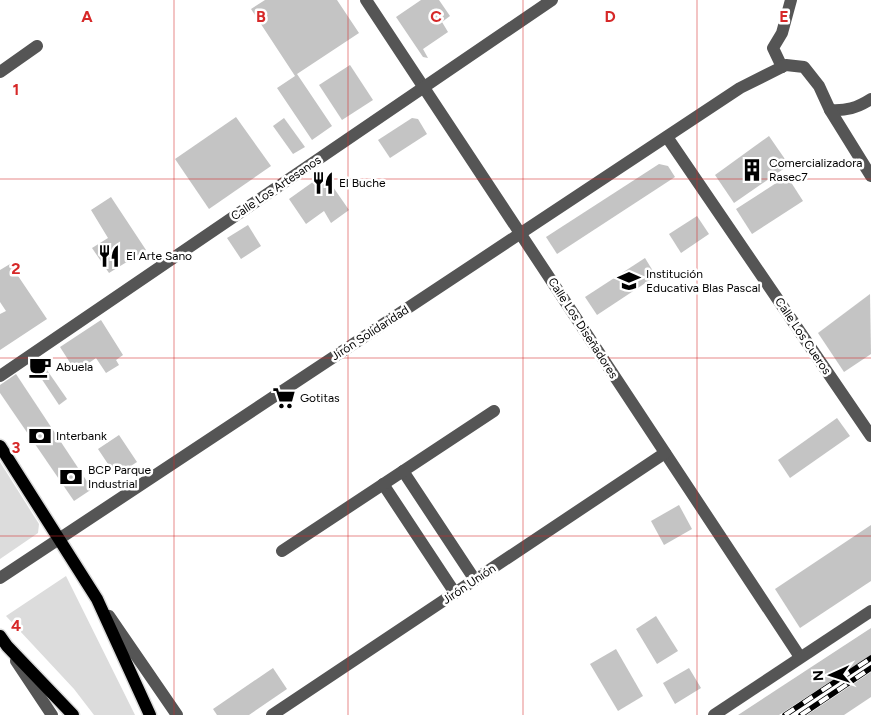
<svg xmlns="http://www.w3.org/2000/svg" width="871" height="715" font-family="Figtree,sans-serif">
<style>
.green{fill:#dcdcdc}
.building{fill:#c4c4c4}
.lines{fill:none;stroke-linecap:round;stroke-linejoin:round}
.major-casing{stroke:#dbdbdb;stroke-width:15}
.minor{stroke:#555;stroke-width:12}
.major{stroke:#000;stroke-width:12}
.rail-casing{stroke:#000;stroke-width:5.5}
.rail{stroke:#fff;stroke-width:4;stroke-dasharray:11;stroke-linecap:butt}
.grid{fill:none;stroke:#d62828;stroke-width:1;stroke-opacity:0.55}
.labels{text-anchor:middle;stroke-width:5;stroke-linejoin:round;paint-order:stroke}
.poi-label{font-size:12px;fill:#000;stroke:#fff;text-anchor:start}
.street-label{font-size:12px;fill:#000;stroke:#fff}
.grid-label{font-size:16px;text-anchor:middle;font-weight:bold;fill:#d62828;stroke:#fff;stroke-width:5;stroke-linejoin:round;paint-order:stroke}
</style>
<rect width="100%" height="100%" fill="#fff"/>
<g class="green">
<path d="M0 462 39 524 38 533 0 559Z"/>
<path d="M66 576 135 715H94L74 689 6 616Z"/>
</g>
<g class="building">
<path d="M265 0H337L359 33 297 74 332 126 312 140 277 88 295 76 251 9Z"/>
<path d="M421 0H439L450 16 442 22 448 32 423 49 428 58 423 57 396 17Z"/>
<path d="M350 65 373 100 342 120 319 85Z"/>
<path d="M236 117 271 166 209 209 175 159Z"/>
<path d="M284 118 305 147 293 154 273 126Z"/>
<path d="M412 118 418 119 427 134 390 158 378 140Z"/>
<path d="M769 136 789 165 734 203 715 175Z"/>
<path d="M659 164 668 166 675 177 557 254 546 237Z"/>
<path d="M324 174 349 210 331 223 324 211 306 224 289 199Z"/>
<path d="M787 176 803 201 752 234 736 209Z"/>
<path d="M111 197 146 250 109 273 92 248 108 238 91 210Z"/>
<path d="M697 216 709 234 681 253 669 234Z"/>
<path d="M248 225 261 246 241 259 227 238Z"/>
<path d="M645 258 656 276 597 315 585 297Z"/>
<path d="M10 264 47 319 0 350V314L6 311 0 302V270Z"/>
<path d="M870 294 871 354 844 372 818 333Z"/>
<path d="M101 320 123 355 116 360 119 365 106 373 96 358 76 372 60 347Z"/>
<path d="M40 360 67 399 59 405 33 366Z"/>
<path d="M16 374 92 489 74 501 0 393V385Z"/>
<path d="M837 418 850 436 790 478 778 460Z"/>
<path d="M119 435 137 462 123 471 122 468 114 473 98 449Z"/>
<path d="M679 505 692 529 664 545 651 521Z"/>
<path d="M871 525V581L800 628 775 589Z"/>
<path d="M656 616 678 651 657 664 636 629Z"/>
<path d="M871 628V655L779 715H738Z"/>
<path d="M616 649 643 696 618 711 590 664Z"/>
<path d="M273 668 287 689 249 715H217L213 709Z"/>
<path d="M689 668 701 688 675 704 663 683Z"/>
<path d="M871 672V697L844 715H807Z"/>
</g>
<g class="lines">
<defs>
<g id="major">
<path d="M0 446 97 599 150 715"/>
<path d="M0 636 7 646 73 715"/>
</g>
</defs>
<use href="#major" class="major-casing"/>
<g class="minor">
<path d="M366 0 800 657"/>
<path d="M782 67 773 48 782 33 791 0"/>
<path d="M0 72 37 46"/>
<path d="M830 110C846 111 857 108 871 99"/>
<path d="M667 137 871 436"/>
<path d="M0 376 552 0"/>
<path d="M403 471 475 580"/>
<path d="M383 484 455 593"/>
<path d="M282 551 494 411"/>
<path d="M0 578 740 88 786 65 804 67 819 86 830 110 871 176"/>
<path d="M109 616 177 715"/>
<path d="M16 661 52 715"/>
<path d="M272 715 665 453"/>
<path d="M714 715 871 611"/>
</g>
<use href="#major" class="major"/>
<defs>
<g id="rail">
<path d="M785 715 871 658"/>
<path d="M801 715 871 668"/>
</g>
</defs>
<use href="#rail" class="rail-casing"/>
<use href="#rail" class="rail"/>
</g>
<path class="grid" d="M174 0V715M348 0V715M523 0V715M697 0V715M0 179H871M0 358H871M0 536H871"/>
<defs>
<symbol id="building-bare" viewBox="-9 -9 18 18"><path d="M-4-6H4V6H1V3H-1V6H-4ZM-2.5-4.3h1.7v1.8h-1.7ZM.8-4.3h1.7v1.8H.8ZM-2.5-1h1.7V.8h-1.7ZM.8-1h1.7V.8H.8Z" fill="#000" stroke="#fff" stroke-width="2.5" paint-order="stroke"/></symbol>
<symbol id="restaurant-bare" viewBox="-9 -9 18 18"><path d="M-5-6h1v4h1v-4h1v4h1v-4h1v5L-1.5 .5V6h-2V.5L-5-1ZM5-6V6H3V1.5H1.5Q1.5-4 5-6Z" fill="#000" stroke="#fff" stroke-width="2.5" paint-order="stroke"/></symbol>
<symbol id="school-bare" viewBox="-9 -9 18 18"><path d="M0-5L7-2L0 1L-7-2ZM-4 1L0 2.5L4 1V4Q0 6-4 4Z" fill="#000" stroke="#fff" stroke-width="2.5" paint-order="stroke"/></symbol>
<symbol id="cafe-bare" viewBox="-9 -9 18 18"><path d="M-5.5-4.5H6V0H3Q3 3.5 0 3.5H-2.5Q-5.5 3.5-5.5 0ZM3-3.2v2h1.7v-2ZM-6 4.5H4V6H-6Z" fill="#000" stroke="#fff" stroke-width="2.5" paint-order="stroke"/></symbol>
<symbol id="supermarket-bare" viewBox="-9 -9 18 18"><path d="M-6-5.5h2.5l.6 2H6L4.5 2H-2.5L-4.4-4H-6ZM-1.5 3.2a1.3 1.3 0 1 0 .1 0ZM3 3.2a1.3 1.3 0 1 0 .1 0Z" fill="#000" stroke="#fff" stroke-width="2.5" paint-order="stroke"/></symbol>
<symbol id="bank-bare" viewBox="-9 -9 18 18"><path d="M-6-4H6V4H-6ZM0-2.3a2.3 2.3 0 1 0 0 4.6a2.3 2.3 0 1 0 0-4.6Z" fill="#000" stroke="#fff" stroke-width="2.5" paint-order="stroke"/></symbol>
</defs>
<g fill-rule="evenodd">
<use href="#building-bare" x="736" y="154" width="32" height="32"/>
<use href="#restaurant-bare" x="307" y="167" width="32" height="32"/>
<use href="#restaurant-bare" x="93" y="240" width="32" height="32"/>
<use href="#school-bare" x="613" y="265" width="32" height="32"/>
<use href="#cafe-bare" x="24" y="351" width="32" height="32"/>
<use href="#supermarket-bare" x="268" y="382" width="32" height="32"/>
<use href="#bank-bare" x="24" y="420" width="32" height="32"/>
<use href="#bank-bare" x="55" y="461" width="32" height="32"/>
</g>
<g class="labels">
<g class="poi-label">
<text x="769" y="167">Comercializadora<tspan x="769" dy="14">Rasec7</tspan></text>
<text x="339" y="187">El Buche</text>
<text x="126" y="260">El Arte Sano</text>
<text x="646" y="278">Institución<tspan x="646" dy="14">Educativa Blas Pascal</tspan></text>
<text x="56" y="371">Abuela</text>
<text x="300" y="402">Gotitas</text>
<text x="56" y="440">Interbank</text>
<text x="88" y="474">BCP Parque<tspan x="88" dy="14">Industrial</tspan></text>
</g>
<g class="street-label">
<text transform="translate(276 188) rotate(-34)" y="4">Calle Los Artesanos</text>
<text transform="translate(583 328) rotate(57)" y="4">Calle Los Diseñadores</text>
<text transform="translate(370 333) rotate(-33)" y="4">Jirón Solidaridad</text>
<text transform="translate(803 336) rotate(56)" y="4">Calle Los Cueros</text>
<text transform="translate(469 584) rotate(-34)" y="4">Jirón Unión</text>
</g>
</g>
<g class="grid-label">
<text x="87" y="22">A</text>
<text x="261" y="22">B</text>
<text x="436" y="22">C</text>
<text x="610" y="22">D</text>
<text x="784" y="22">E</text>
<text x="16" y="95">1</text>
<text x="16" y="274">2</text>
<text x="16" y="453">3</text>
<text x="16" y="631">4</text>
</g>
<g transform="translate(831 675) rotate(267)" stroke="#ffffff" stroke-width="4" paint-order="stroke">
<path d="M0-4L9 19L0 12L-9 19Z" fill="#000000"/>
<text y="-8" font-size="14" font-weight="bold" text-anchor="middle" fill="#000000">N</text>
</g>
</svg>
